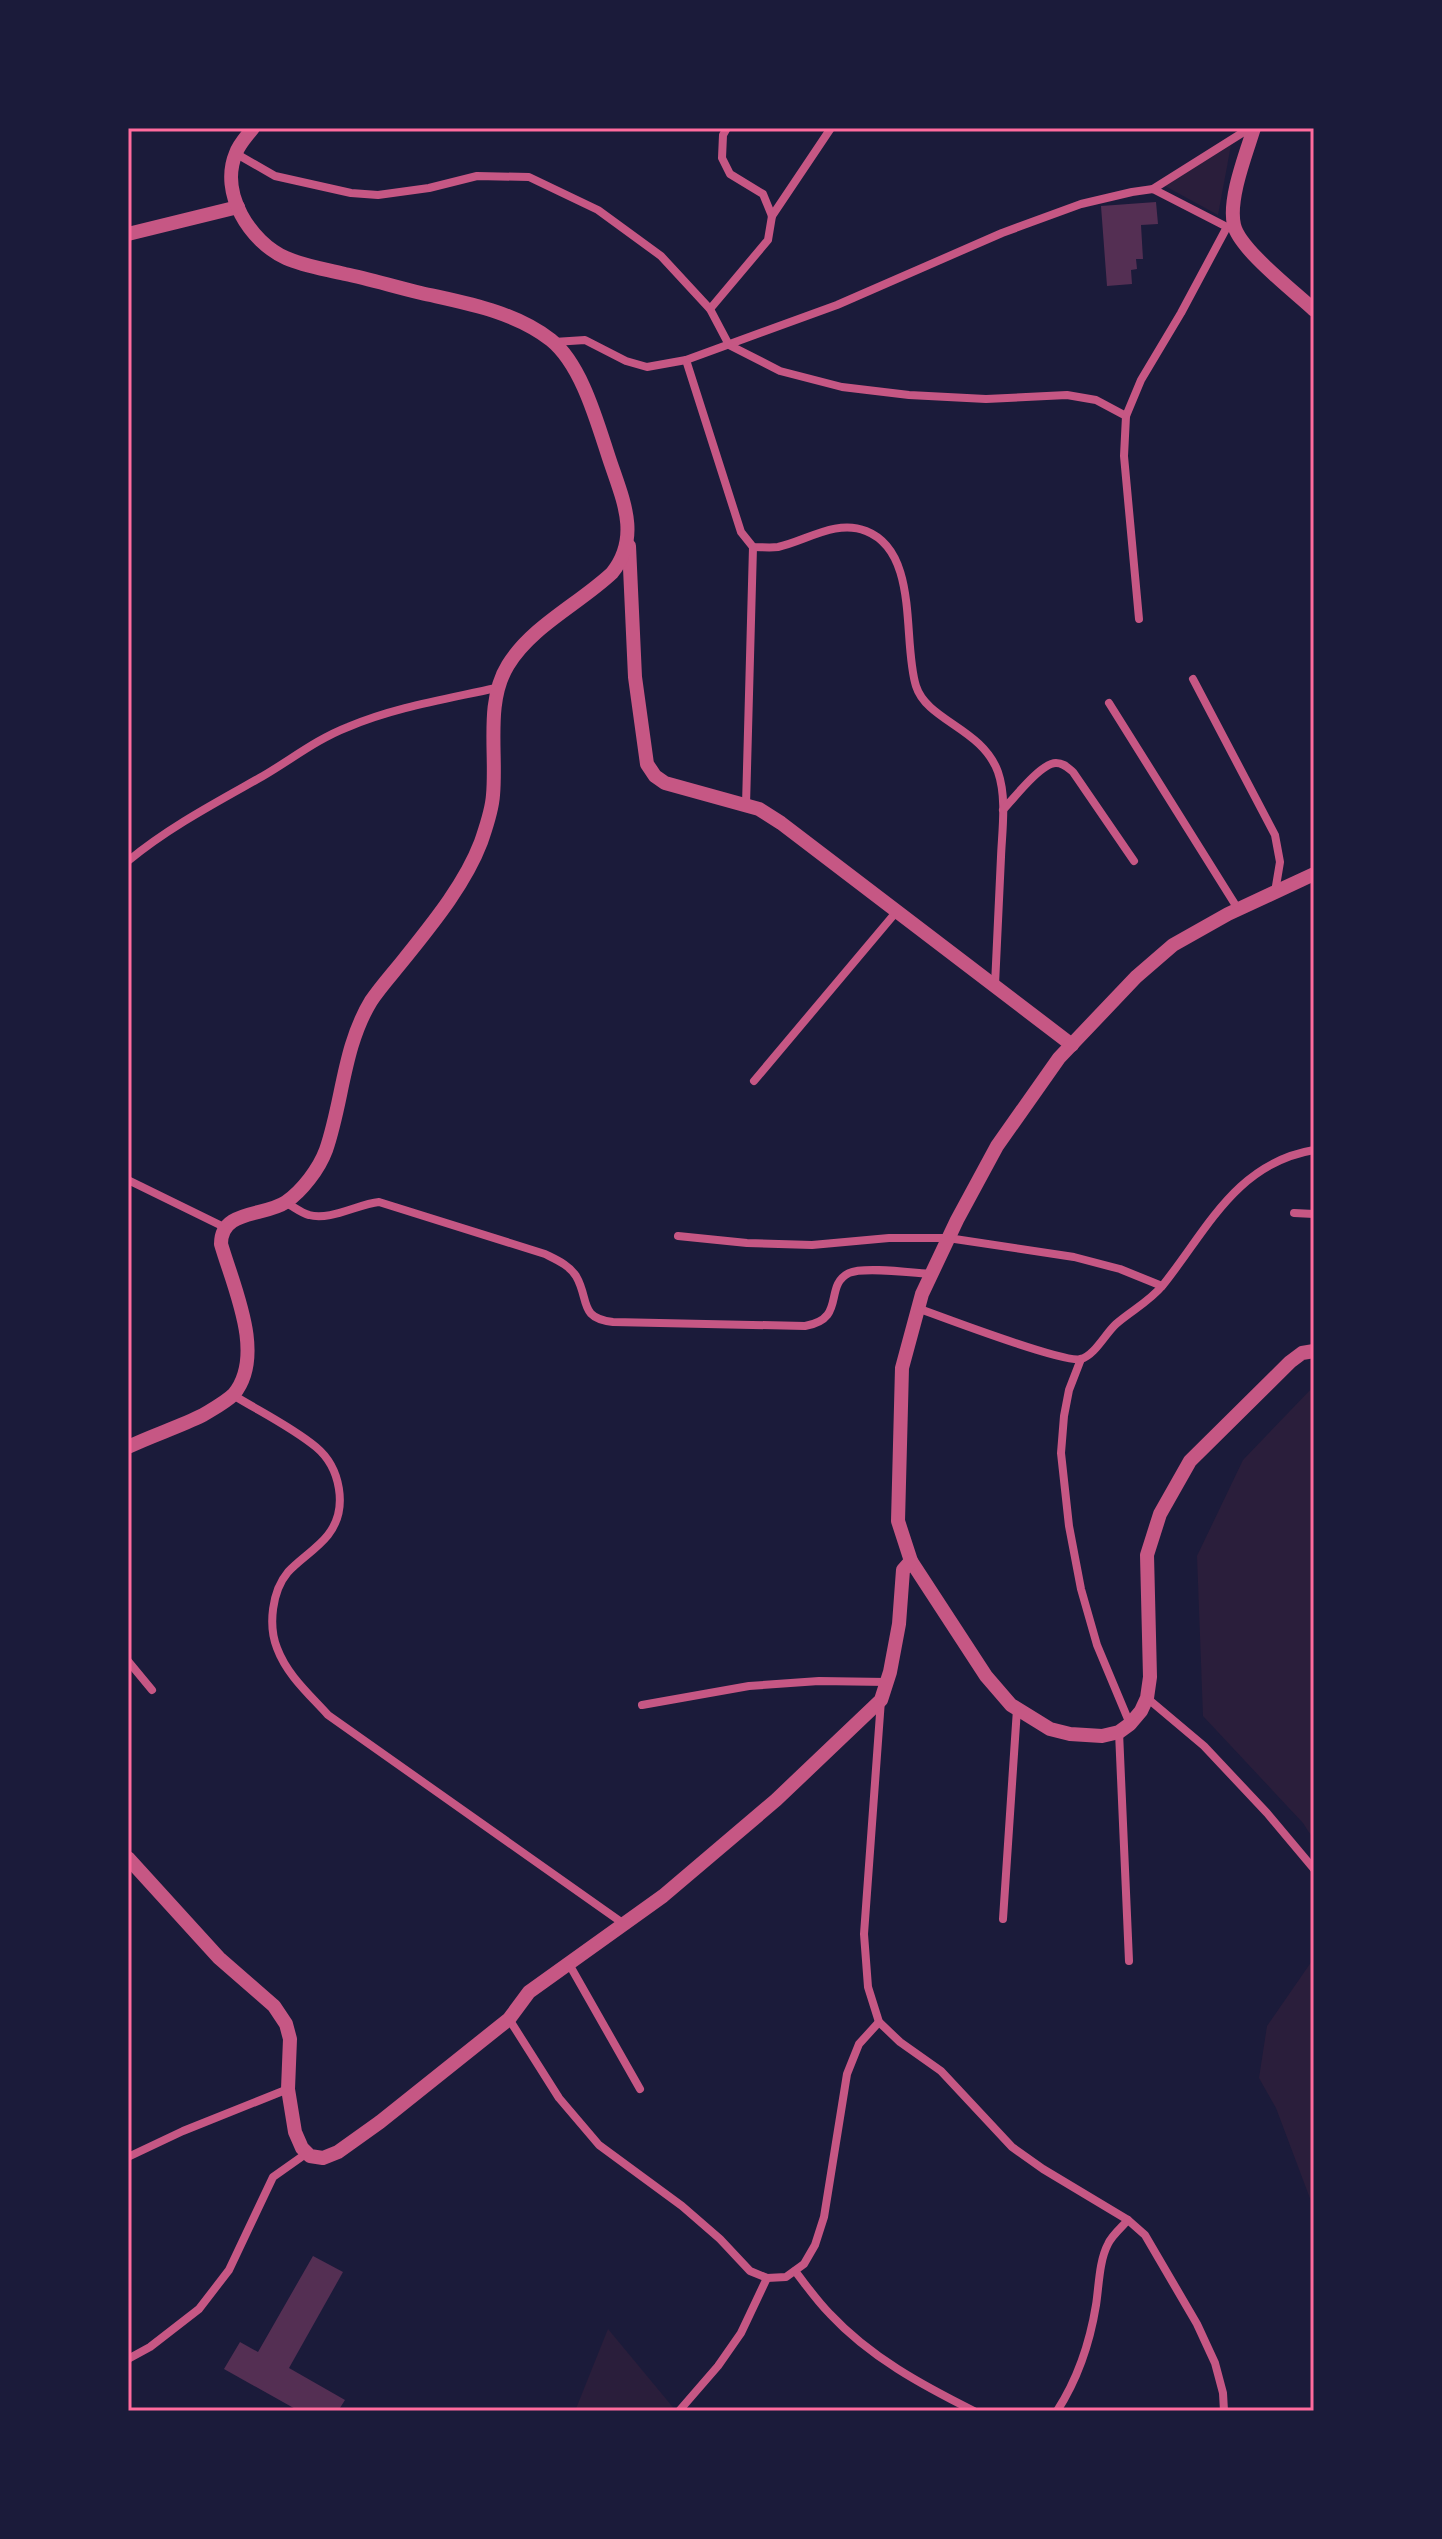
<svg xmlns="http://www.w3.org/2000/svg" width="1442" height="2539" font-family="'Libre Baskerville',serif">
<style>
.green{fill:#2a1e3b}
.building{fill:#542f53}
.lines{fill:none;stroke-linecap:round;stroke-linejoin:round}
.minor{stroke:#c65784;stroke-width:8}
.tertiary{stroke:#c65784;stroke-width:14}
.neatline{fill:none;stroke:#ff6b9d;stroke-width:3}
</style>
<rect width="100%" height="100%" fill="#1b1b3a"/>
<g class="green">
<path d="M1231 145 1218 215 1165 186Z"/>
<path d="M1314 1386V1840L1303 1823 1203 1716 1197 1556 1243 1460Z"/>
<path d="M1314 1958V2209L1276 2108 1259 2078 1267 2026Z"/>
<path d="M608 2329 676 2411H575Z"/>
</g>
<g class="building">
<path d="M1156 202 1158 224 1141 225 1143 259H1136L1137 269 1131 270 1132 284 1107 286 1101 206Z"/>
<path d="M313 2256 343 2272 289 2368 345 2400 338 2411H299L224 2369 240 2342 258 2352Z"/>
</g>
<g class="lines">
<g class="minor">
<path d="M235 153 275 176 351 193 378 195 429 188 477 176 529 177 598 210 661 256 710 309 729 345 780 371 842 387 909 395 986 399 1067 395 1096 400 1126 416"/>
<path d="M1153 189 1250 128"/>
<path d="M772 216 831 128"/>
<path d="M710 309 768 240 772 216 763 194 730 174 722 158 723 135 727 128"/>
<path d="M554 342 585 340 626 361 647 367 686 360 837 305 1002 233 1081 204 1132 192 1153 189 1227 227 1235 229"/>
<path d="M686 360 741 532 753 547C761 547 770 548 778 547 806 541 836 519 866 531 920 552 902 642 916 686 927 721 982 728 998 772 1007 798 1002 831 1001 857 999 900 997 943 995 985"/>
<path d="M1139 619 1124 456 1126 416 1141 380 1181 313 1227 227"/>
<path d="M1193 679 1275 835 1280 862 1275 892"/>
<path d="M1109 703 1238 909"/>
<path d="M746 805 753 547"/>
<path d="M1003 810C1014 798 1041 763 1056 763 1064 763 1068 768 1073 772L1134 861"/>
<path d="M128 861C169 827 217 802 263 776 292 759 317 739 348 727 395 707 447 699 496 688"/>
<path d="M754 1081 897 911"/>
<path d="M128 1180 224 1227"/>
<path d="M286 1203C293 1206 301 1213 309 1215 330 1221 358 1204 379 1202L545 1254C557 1260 569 1265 576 1276 590 1300 578 1318 613 1322L805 1326C847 1319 823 1286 849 1273 864 1266 914 1273 932 1274"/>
<path d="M1294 1213 1314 1214"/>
<path d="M678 1236 747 1243 812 1245 889 1238H948L1074 1257 1120 1269 1162 1286"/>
<path d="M917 1308C942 1317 1065 1364 1081 1359 1095 1355 1105 1334 1116 1324 1132 1310 1149 1302 1163 1285 1207 1230 1236 1163 1314 1150"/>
<path d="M1081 1359 1069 1390 1064 1416 1061 1453 1069 1526 1081 1589 1097 1645 1130 1724"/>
<path d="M233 1395C259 1411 292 1427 316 1447 340 1467 349 1508 328 1535 317 1549 300 1559 288 1572 272 1591 268 1625 277 1648 287 1675 309 1694 328 1715L624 1924"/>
<path d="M128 1661 152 1690"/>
<path d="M1147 1698 1204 1746 1267 1813 1314 1869"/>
<path d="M881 1700 864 1934 868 1987 879 2022 900 2042 941 2071 1012 2147 1043 2169 1128 2220 1145 2235 1197 2324 1215 2363 1223 2393 1224 2411"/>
<path d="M642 1705 749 1686 819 1681 887 1682"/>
<path d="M1119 1732 1129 1961"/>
<path d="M1003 1919 1017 1709"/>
<path d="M569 1964 640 2089"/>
<path d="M509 2019 559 2098 599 2145 682 2206 720 2239 750 2271 767 2278 786 2277 804 2264 815 2245 824 2217 847 2074 859 2044 879 2022"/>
<path d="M128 2157 183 2131 288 2089"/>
<path d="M795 2271C806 2285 817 2301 830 2314 870 2357 922 2385 974 2411"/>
<path d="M128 2359 150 2347 199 2309 229 2270 273 2177 307 2153"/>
<path d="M679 2411 718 2366 741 2333 767 2278"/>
<path d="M1057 2411C1077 2380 1090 2342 1096 2305 1099 2286 1099 2261 1108 2244 1112 2235 1122 2227 1128 2220"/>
</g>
<g class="tertiary">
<path d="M1254 128C1246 154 1228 199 1234 225 1239 249 1295 292 1314 310"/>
<path d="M128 234 238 207"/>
<path d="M629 546 635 677 647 764 655 776 665 783 759 809 781 823 1072 1045"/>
<path d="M1314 874 1228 914 1173 945 1136 977 1059 1058 997 1146 957 1220 922 1294 902 1368 898 1521 911 1561 986 1676 1011 1705 1050 1729 1070 1734 1102 1736 1119 1732 1130 1724 1141 1711 1147 1698 1150 1677 1147 1555 1160 1514 1190 1461 1290 1362 1302 1353 1314 1351"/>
<path d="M128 1447C153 1435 179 1427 203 1415 213 1409 226 1402 234 1394 266 1355 233 1286 221 1244 221 1209 264 1217 286 1202 302 1191 319 1169 326 1150 343 1101 343 1047 371 1001 381 986 394 972 405 958 433 923 465 884 481 842 486 827 492 811 493 795 497 753 485 702 508 665 532 626 579 604 612 573 640 538 624 502 611 464 598 426 583 366 551 340 514 311 465 303 421 293 395 287 370 279 345 274 325 269 304 266 286 258 250 242 219 193 236 153 239 144 247 136 253 128"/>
<path d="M128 1858 219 1958 274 2006 286 2024 290 2039 288 2089 295 2132 302 2148 310 2156 323 2158 338 2152 380 2122 509 2019 529 1992 663 1896 776 1800 881 1700 890 1672 899 1624 903 1570 911 1561"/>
</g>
</g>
<rect width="1442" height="2539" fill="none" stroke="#1b1b3a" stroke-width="260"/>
<rect x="130" y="130" width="1182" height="2279" class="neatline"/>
</svg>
